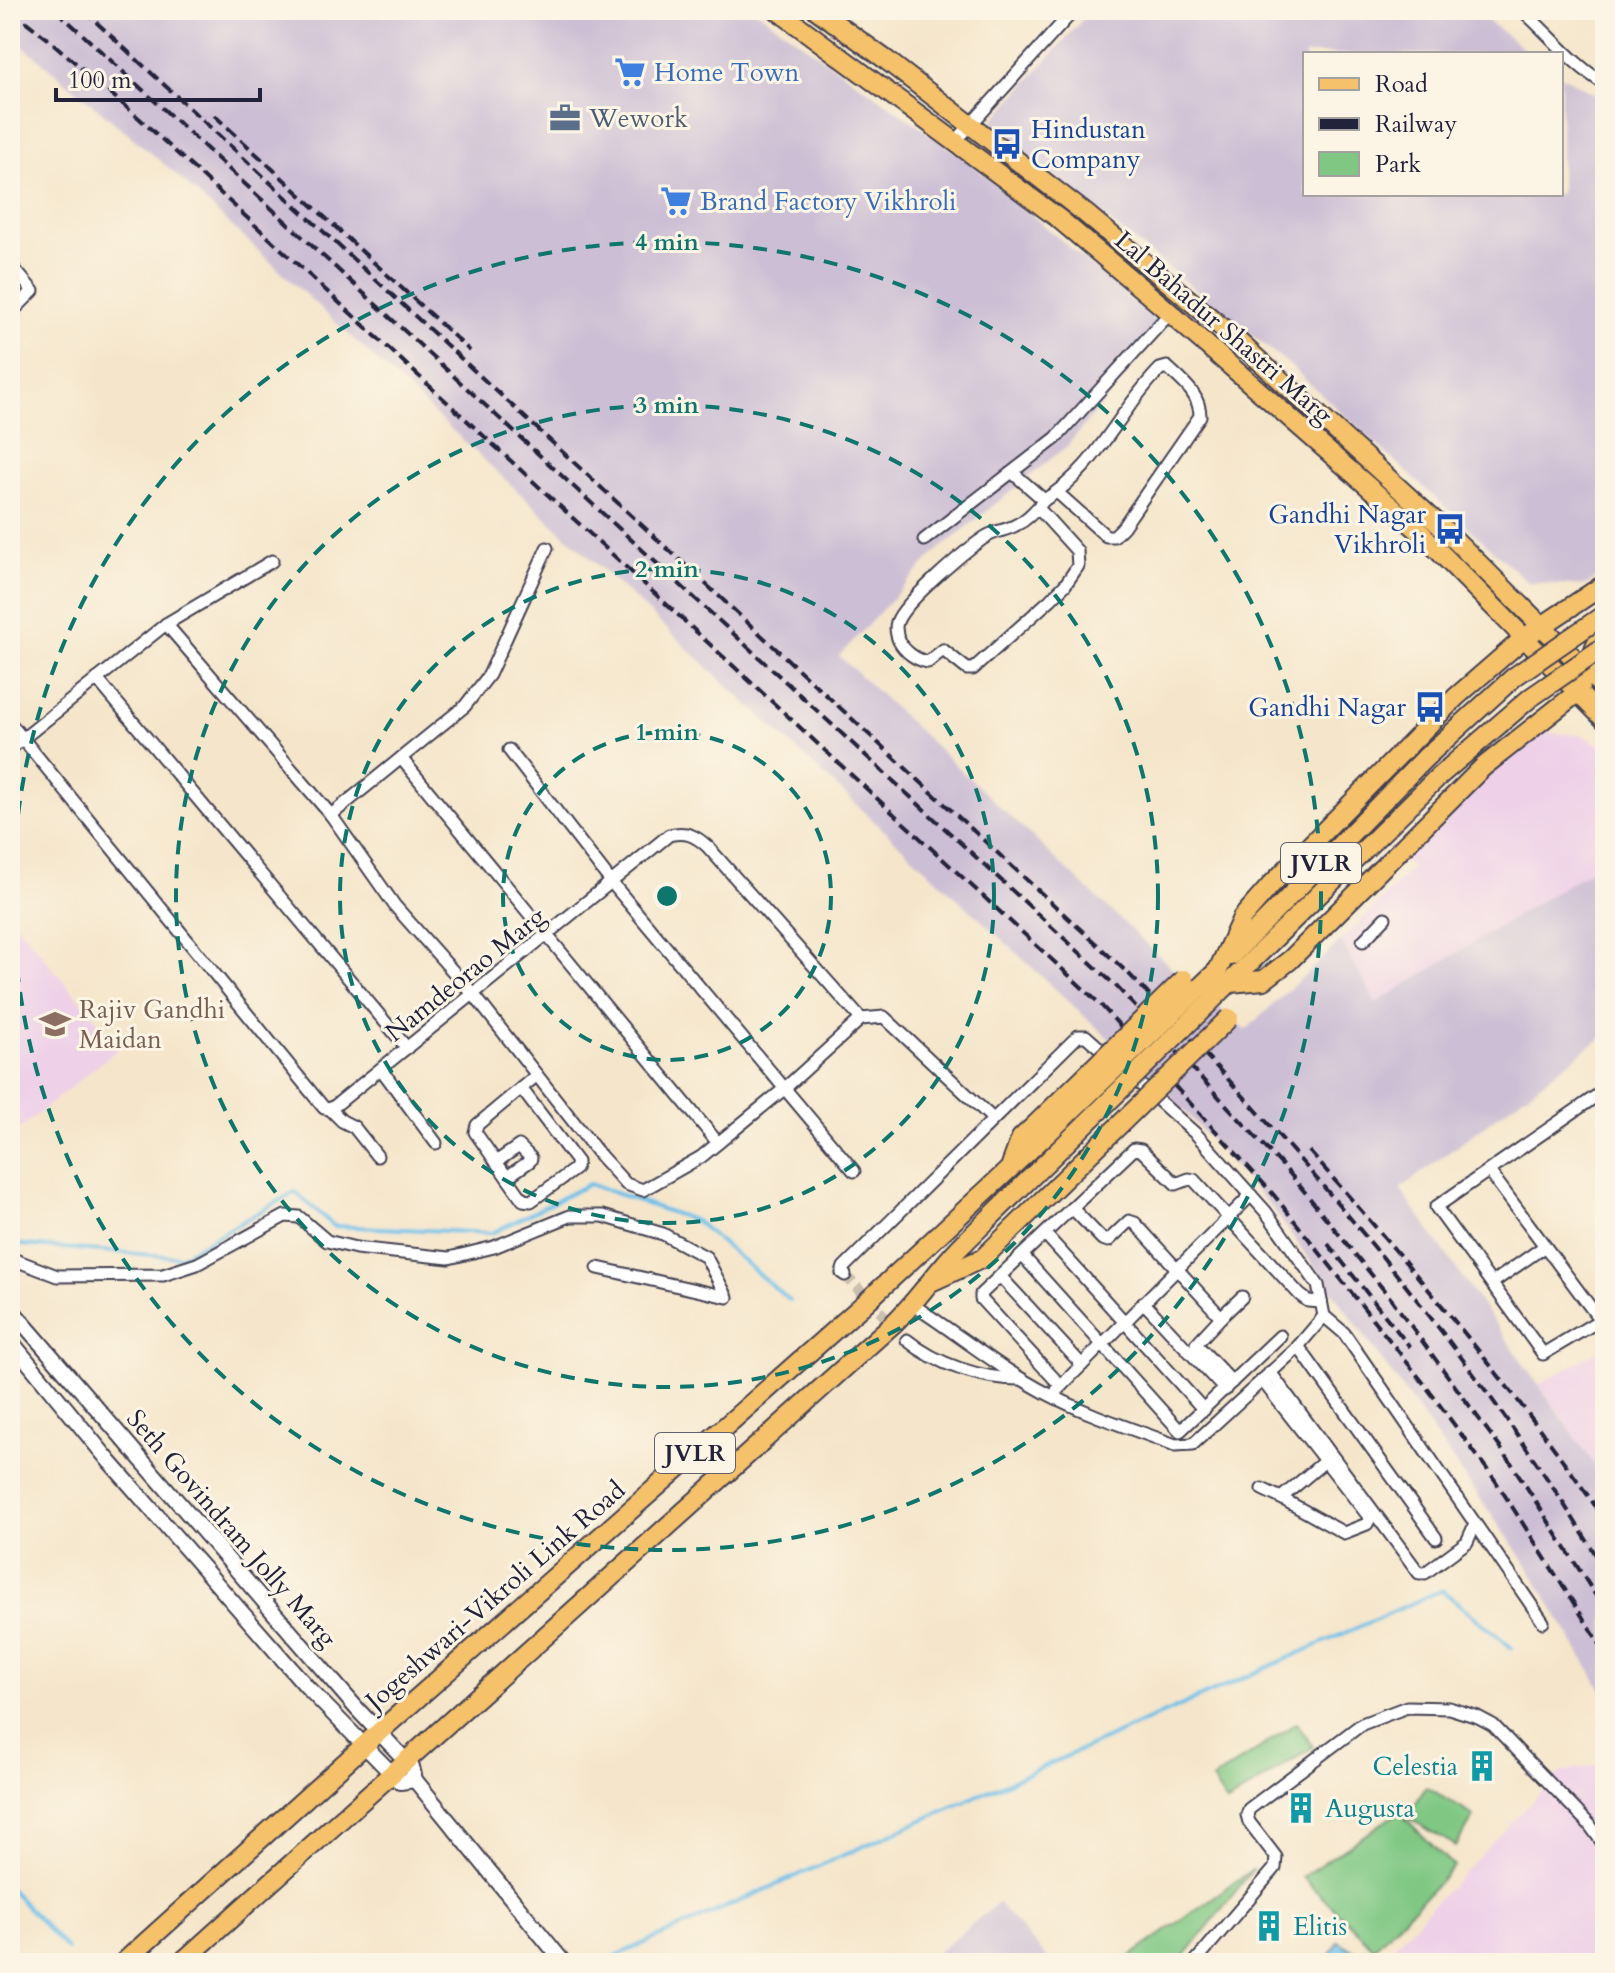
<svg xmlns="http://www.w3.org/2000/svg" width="1615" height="1973" font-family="Cardo,serif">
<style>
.built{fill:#eed0e8}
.industrial{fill:#ccbed4}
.green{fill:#7fc783;stroke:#50745f;stroke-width:2}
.water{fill:#6dbfe9;stroke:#487092;stroke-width:2}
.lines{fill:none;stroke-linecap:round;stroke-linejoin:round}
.stream{stroke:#6dbfe9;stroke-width:4}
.minor-tunnel{stroke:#cbbfae;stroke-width:11;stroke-dasharray:11 5.5;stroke-linecap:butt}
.minor-casing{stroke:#423f51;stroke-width:15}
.tertiary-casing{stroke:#423f51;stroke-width:18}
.primary-casing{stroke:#423f51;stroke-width:22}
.minor{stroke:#fff;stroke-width:11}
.tertiary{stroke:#fff;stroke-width:14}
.primary{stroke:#f5c16b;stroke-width:18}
.rail{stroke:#22223b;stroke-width:4;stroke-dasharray:12 6;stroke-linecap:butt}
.primary-bridge-casing{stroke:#423f51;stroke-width:22;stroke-linecap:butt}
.primary-bridge{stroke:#f5c16b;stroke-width:18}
.ring{fill:none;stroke:#0f766e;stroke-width:4;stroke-dasharray:14 10}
.labels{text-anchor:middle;stroke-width:6;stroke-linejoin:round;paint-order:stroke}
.shield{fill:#fcf5e5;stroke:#63616e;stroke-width:2}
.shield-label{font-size:24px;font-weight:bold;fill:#22223b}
.shop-label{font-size:26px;fill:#366cbe;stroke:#fcf5e5;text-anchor:start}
.service-label{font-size:26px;fill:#4e5e75;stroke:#fcf5e5;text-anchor:start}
.transit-label{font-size:26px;fill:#164399;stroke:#fcf5e5;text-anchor:end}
.street-label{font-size:26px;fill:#22223b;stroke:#fcf5e5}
.education-label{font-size:26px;fill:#785e54;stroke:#fcf5e5;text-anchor:start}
.culture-label{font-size:26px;fill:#0d838f;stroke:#fcf5e5;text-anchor:start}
.centre{fill:#0f766e;stroke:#fcf5e5;stroke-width:4}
.ring-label{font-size:24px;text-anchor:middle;font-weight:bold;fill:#0f766e;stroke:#fcf5e5;stroke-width:6;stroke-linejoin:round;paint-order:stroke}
</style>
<rect width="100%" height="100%" fill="#fcf5e5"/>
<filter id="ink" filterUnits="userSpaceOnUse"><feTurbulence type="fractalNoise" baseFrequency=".0125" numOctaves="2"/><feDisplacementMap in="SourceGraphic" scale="16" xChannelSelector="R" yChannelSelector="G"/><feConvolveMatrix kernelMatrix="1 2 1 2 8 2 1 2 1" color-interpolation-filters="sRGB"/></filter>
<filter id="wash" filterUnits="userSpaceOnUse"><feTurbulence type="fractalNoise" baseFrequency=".006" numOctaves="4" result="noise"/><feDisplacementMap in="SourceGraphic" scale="32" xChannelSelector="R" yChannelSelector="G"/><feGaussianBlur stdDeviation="1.8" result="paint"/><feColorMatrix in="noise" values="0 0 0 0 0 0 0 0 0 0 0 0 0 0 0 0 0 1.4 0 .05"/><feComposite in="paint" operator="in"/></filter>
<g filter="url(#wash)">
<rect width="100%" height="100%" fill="#f5e6cb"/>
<g class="built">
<path d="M1543 733 1582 735 1605 748V861L1376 1003 1341 941 1412 868 1403 859 1503 759Z"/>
<path d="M10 916 119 1048 18 1130 10 1119Z"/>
<path d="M1605 1347V1479L1539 1384Z"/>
<path d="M1604 1763 1605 1963H1378L1559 1773Z"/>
</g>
<g class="industrial">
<path d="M10 10H755L972 164 1165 329 1067 446 936 552 839 656 1173 969 1246 1030 1341 941 1376 1003 1605 861V1035L1400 1189 1605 1479V1695L1526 1563 1354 1321 1271 1207 1172 1097 171 170 10 35Z"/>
<path d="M1091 10H1475L1530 54H1305V194H1561V75L1605 100V572L1586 586 1528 582 1287 363 989 125Z"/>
<path d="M998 1903 1052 1963H924Z"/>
</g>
<g class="green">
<path d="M1297 1723 1313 1747 1227 1803 1212 1780Z"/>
<path d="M1426 1787 1474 1816 1456 1846 1407 1817Z"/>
<path d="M1399 1812 1454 1867 1374 1948 1302 1877Z"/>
<path d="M1253 1869 1179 1963H1121Z"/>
</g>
<path class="water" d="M1338 1941 1359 1954 1351 1963H1325Z"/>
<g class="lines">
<g class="stream">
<path d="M10 1244 180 1257 295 1192 334 1226 492 1233 589 1184 696 1221 789 1300"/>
<path d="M10 1889 67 1949"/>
<path d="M604 1963 611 1958 1442 1590 1512 1648"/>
</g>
</g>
</g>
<g filter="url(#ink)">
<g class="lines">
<path class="minor-tunnel" d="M845 1275 907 1340"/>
<defs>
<g id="minor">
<path d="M1522 10C1550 35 1573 65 1605 84"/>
<path d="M956 141 1074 10"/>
<path d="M10 264 33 291 10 314"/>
<path d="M1013 473 1044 500C1037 509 1027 520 1016 525 1007 530 996 531 987 536 968 548 904 602 897 622 895 628 897 636 899 641 905 652 916 660 928 662L943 650 967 669H973L1050 600 1065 585 1078 566 1077 551 1038 508"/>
<path d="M1044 500C1096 470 1119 410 1160 369L1167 367C1182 381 1200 394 1200 416L1123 527 1114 536H1106L1058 493"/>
<path d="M924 540 1056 438 1170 313"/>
<path d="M166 624 331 815 395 906 474 995 598 1153 626 1184 643 1190 701 1157 784 1089 861 1019"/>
<path d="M97 679 407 1048"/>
<path d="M10 723 324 1108 330 1109 336 1105 669 835C686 831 695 835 708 847L861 1019 884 1017 993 1119"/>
<path d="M10 749 166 624 272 561"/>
<path d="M509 750 612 883 854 1171"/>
<path d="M401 758 718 1143"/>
<path d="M331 815 465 706 489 675 547 548"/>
<path d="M1363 941 1385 918"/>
<path d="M381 1069 436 1143"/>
<path d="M521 1088 577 1162 575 1169 531 1201 523 1200 475 1132 477 1125 537 1075"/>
<path d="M330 1109 342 1121 354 1127 377 1156"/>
<path d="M496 1162 519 1146 531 1158 530 1161 507 1177"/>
<path d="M1489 1171 1600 1320 1543 1354 1436 1207 1605 1090"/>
<path d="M1072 1208 1102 1239 1108 1241 1129 1221 1135 1223 1221 1317 1196 1344 1232 1382"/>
<path d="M1045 1234 1204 1410"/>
<path d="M1022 1255 1180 1431 1280 1336"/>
<path d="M10 1258 57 1276 163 1275 197 1264 285 1216 299 1217 327 1241 356 1248 449 1258 494 1247 570 1216H603L663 1234 706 1257 727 1297 598 1268"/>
<path d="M845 1275 842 1273 844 1267 1078 1036H1086L1197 1135 1266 1212 1318 1285 1324 1316 1344 1333 1543 1622"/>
<path d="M1000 1276 1082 1365"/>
<path d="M1492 1283 1545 1246"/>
<path d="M1144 1303 1225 1390"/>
<path d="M913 1305C958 1334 1000 1369 1048 1394 1088 1415 1133 1429 1175 1445L1193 1444 1295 1350 1324 1316"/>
<path d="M1221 1317 1242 1297"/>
<path d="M907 1340C936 1364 981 1379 1019 1379"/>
<path d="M1298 1346 1436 1538"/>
<path d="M1270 1372 1419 1573H1425L1467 1542 1475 1524"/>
<path d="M1262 1380 1370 1518 1367 1524 1344 1533 1281 1498 1325 1461"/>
<path d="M1061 1386 981 1299V1294L1134 1149 1141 1150 1176 1184 1189 1179 1194 1180 1300 1295 1308 1301 1321 1302"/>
<path d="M1057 1390 1251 1195"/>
<path d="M1262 1489 1281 1498"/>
<path d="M1194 1963 1275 1868 1276 1857 1249 1822 1247 1815 1249 1809 1362 1724 1407 1707 1449 1708 1478 1717 1493 1725 1589 1824 1605 1846"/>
</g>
<g id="tertiary">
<path d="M10 1308 358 1710 412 1767 415 1780 564 1963"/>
<path d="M10 1340 110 1462 308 1688 400 1782 415 1780"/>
</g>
<g id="primary">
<path d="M777 10 1058 218 1161 305 1419 531 1605 720"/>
<path d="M817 10 885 59 1085 213 1230 334 1447 532 1605 689"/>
<path d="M1231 956 1426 757"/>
<path d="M1230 983 1264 980 1290 960 1483 767 1578 692 1598 639 1605 634"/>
<path d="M1197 990 1218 970 1242 918 1271 885 1456 697 1524 638 1605 584"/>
<path d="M1208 1004 1438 777"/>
<path d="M1011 1165 1021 1138 1036 1124"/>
<path d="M933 1281 983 1258"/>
<path d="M123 1963 379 1732 864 1304 1046 1135"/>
<path d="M181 1963 894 1323C920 1298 939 1267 965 1242"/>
</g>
</defs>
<use href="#minor" class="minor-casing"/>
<use href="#tertiary" class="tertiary-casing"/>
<use href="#primary" class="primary-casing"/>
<use href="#minor" class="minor"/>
<use href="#tertiary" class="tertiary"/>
<use href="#primary" class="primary"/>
<g class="rail">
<path d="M11 10 48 39 140 119 1100 1004 1273 1194 1422 1381 1495 1480 1605 1652"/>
<path d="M56 10 1117 987 1291 1175 1392 1300 1510 1461 1605 1610"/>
<path d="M83 10 1130 975C1306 1158 1474 1352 1605 1570"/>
<path d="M214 115 470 351"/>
<path d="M1309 1151C1414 1270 1516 1390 1605 1520"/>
<path d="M1328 1244 1410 1347"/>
</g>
<defs>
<g id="primary-bridge">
<path d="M1426 757 1514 677 1605 614"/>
<path d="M1438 777 1530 698 1605 646"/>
<path d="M1036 1124 1184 979"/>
<path d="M1046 1135 1197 990"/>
<path d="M965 1242 1208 1004"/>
<path d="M983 1258 1229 1018"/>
</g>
</defs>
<use href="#primary-bridge" class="primary-bridge-casing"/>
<use href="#primary-bridge" class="primary-bridge"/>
</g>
</g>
<g class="ring">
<circle cx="667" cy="896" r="164"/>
<circle cx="667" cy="896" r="327"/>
<circle cx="667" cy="896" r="491"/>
<circle cx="667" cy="896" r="654"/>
</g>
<defs>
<symbol id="supermarket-bare" viewBox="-9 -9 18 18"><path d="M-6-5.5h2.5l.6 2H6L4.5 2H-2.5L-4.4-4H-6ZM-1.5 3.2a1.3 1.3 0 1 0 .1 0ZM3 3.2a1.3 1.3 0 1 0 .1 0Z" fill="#3f7fe0" stroke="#fcf5e5" stroke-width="2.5" paint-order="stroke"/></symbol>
<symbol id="office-bare" viewBox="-9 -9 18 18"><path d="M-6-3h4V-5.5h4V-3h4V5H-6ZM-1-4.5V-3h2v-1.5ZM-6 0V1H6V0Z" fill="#5c6f8a" stroke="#fcf5e5" stroke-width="2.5" paint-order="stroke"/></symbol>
<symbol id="bus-bare" viewBox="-9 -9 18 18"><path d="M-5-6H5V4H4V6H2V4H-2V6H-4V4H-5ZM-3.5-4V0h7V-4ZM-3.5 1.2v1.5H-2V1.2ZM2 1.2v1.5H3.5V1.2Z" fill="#1a4fb4" stroke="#fcf5e5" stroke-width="2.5" paint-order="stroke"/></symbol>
<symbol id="school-bare" viewBox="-9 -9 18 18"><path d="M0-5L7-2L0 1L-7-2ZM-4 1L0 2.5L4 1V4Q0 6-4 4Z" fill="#8d6e63" stroke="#fcf5e5" stroke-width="2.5" paint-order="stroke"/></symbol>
<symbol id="building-bare" viewBox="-9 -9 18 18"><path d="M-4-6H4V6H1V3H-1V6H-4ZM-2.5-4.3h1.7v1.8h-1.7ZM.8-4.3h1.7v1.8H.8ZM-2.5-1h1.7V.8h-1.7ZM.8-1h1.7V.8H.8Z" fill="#0f9aa8" stroke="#fcf5e5" stroke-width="2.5" paint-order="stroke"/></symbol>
</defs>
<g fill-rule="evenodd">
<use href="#supermarket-bare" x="608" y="50" width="44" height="44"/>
<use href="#office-bare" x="543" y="96" width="44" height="44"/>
<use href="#bus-bare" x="985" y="122" width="44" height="44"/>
<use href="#supermarket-bare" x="654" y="179" width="44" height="44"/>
<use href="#bus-bare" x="1428" y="507" width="44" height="44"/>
<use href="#bus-bare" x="1408" y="685" width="44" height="44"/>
<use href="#school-bare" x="33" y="1002" width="44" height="44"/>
<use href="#building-bare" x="1460" y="1744" width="44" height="44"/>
<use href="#building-bare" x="1279" y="1786" width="44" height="44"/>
<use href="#building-bare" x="1247" y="1904" width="44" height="44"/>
</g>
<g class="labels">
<g class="shield">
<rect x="1281" y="843" width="80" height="40" rx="6"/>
<rect x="655" y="1433" width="80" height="40" rx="6"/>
</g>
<g class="shield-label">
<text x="1321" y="871">JVLR</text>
<text x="695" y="1461">JVLR</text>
</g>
<g class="shop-label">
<text x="654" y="81">Home Town</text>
<text x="700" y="210">Brand Factory Vikhroli</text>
</g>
<g class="service-label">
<text x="589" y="127">Wework</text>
</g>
<g class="transit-label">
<text x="1031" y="138" text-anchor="start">Hindustan<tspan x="1031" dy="30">Company</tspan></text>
<text x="1426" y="523">Gandhi Nagar<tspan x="1426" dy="30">Vikhroli</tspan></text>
<text x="1406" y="716">Gandhi Nagar</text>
</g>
<g class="street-label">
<text transform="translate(1224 327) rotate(41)" y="9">Lal Bahadur Shastri Marg</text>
<text transform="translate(465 974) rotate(-39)" y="9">Namdeorao Marg</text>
<text transform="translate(232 1528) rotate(49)" y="9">Seth Govindram Jolly Marg</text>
<text transform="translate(495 1595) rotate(-41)" y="9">Jogeshwari-Vikroli Link Road</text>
</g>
<g class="education-label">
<text x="79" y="1018">Rajiv Gandhi<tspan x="79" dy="30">Maidan</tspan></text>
</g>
<g class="culture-label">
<text x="1458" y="1775" text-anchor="end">Celestia</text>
<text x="1325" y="1817">Augusta</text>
<text x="1293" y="1935">Elitis</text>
</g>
</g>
<circle cx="667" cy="896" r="12" class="centre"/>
<g class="ring-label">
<text x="667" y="250">4 min</text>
<text x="667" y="413">3 min</text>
<text x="667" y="577">2 min</text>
<text x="667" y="740">1 min</text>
</g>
<rect width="1615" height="1973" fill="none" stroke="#fcf5e5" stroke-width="40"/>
<rect x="1303" y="52" width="260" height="144" fill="#fcf5e5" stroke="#a5a1a1" stroke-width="2"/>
<rect x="1319" y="78" width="40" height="12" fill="#f5c16b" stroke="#a5a1a1" stroke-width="2"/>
<text x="1375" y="92" font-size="24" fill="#22223b">Road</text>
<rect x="1319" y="118" width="40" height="12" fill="#22223b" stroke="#a5a1a1" stroke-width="2"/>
<text x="1375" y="132" font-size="24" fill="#22223b">Railway</text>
<rect x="1319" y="152" width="40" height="24" fill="#7fc783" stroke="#a5a1a1" stroke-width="2"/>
<text x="1375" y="172" font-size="24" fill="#22223b">Park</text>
<path d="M56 88v12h204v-12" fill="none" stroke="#22223b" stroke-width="4"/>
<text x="68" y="88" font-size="24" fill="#22223b" stroke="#fcf5e5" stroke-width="6" paint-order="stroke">100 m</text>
</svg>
